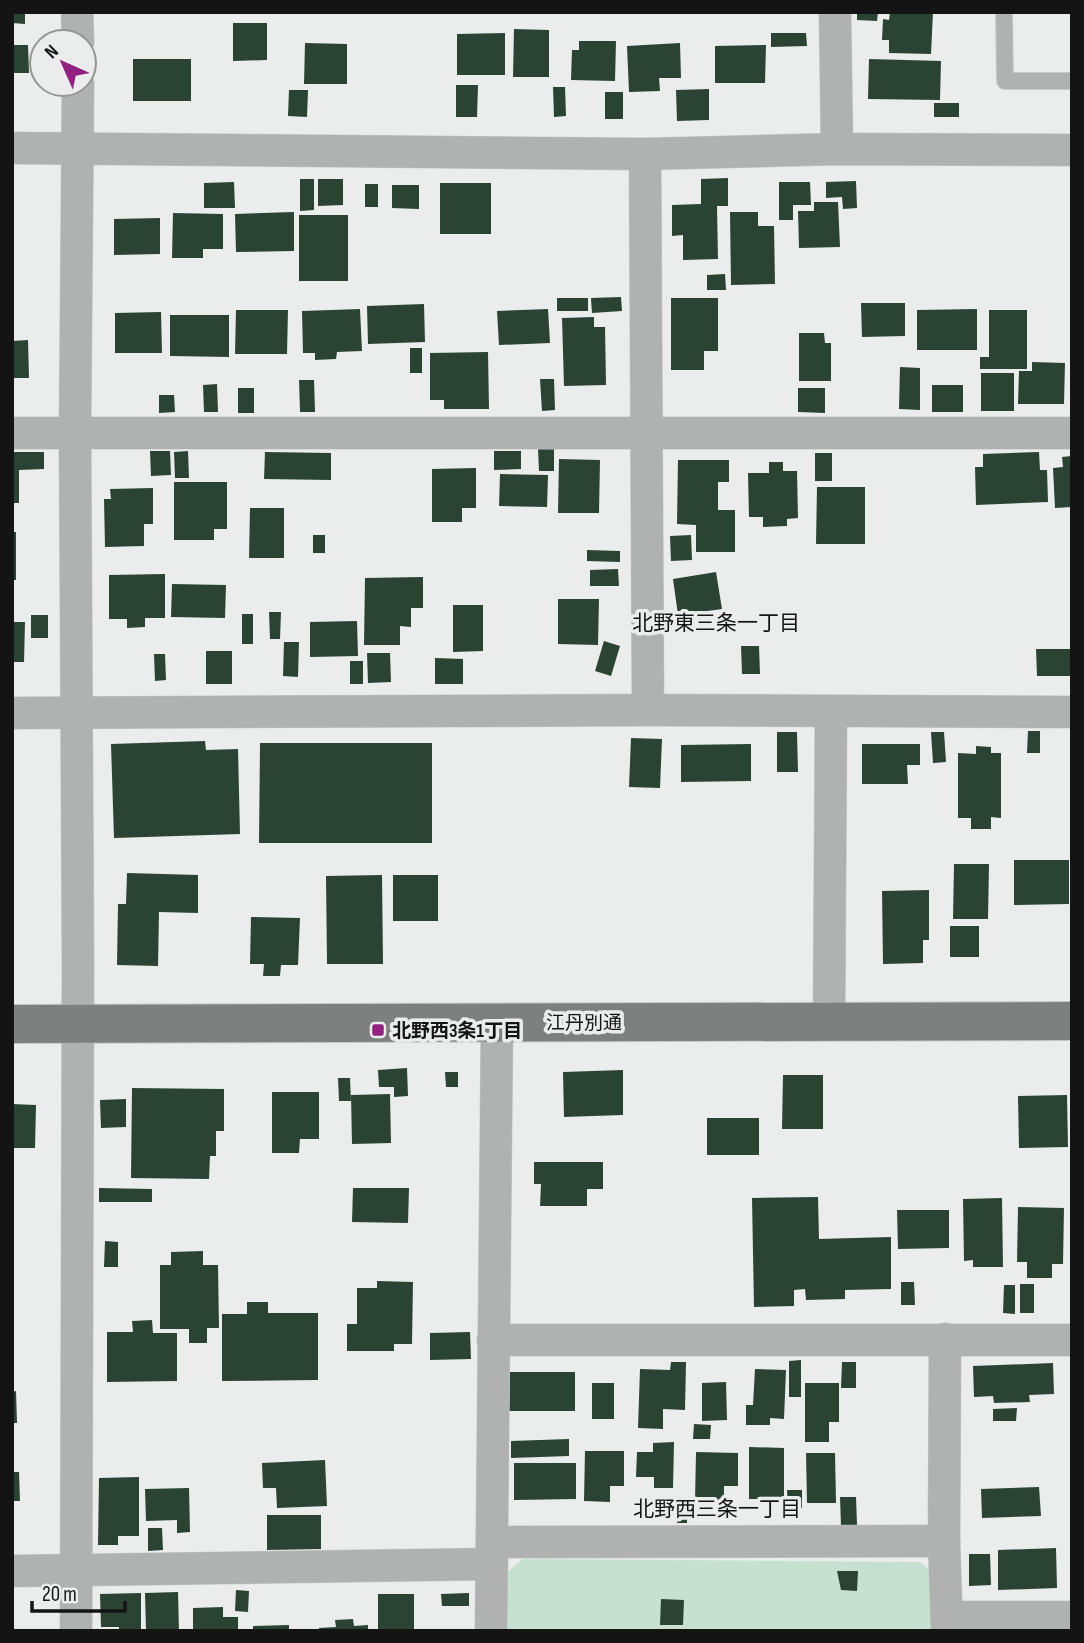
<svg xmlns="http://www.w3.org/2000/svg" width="1084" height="1643" font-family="'Sofia Sans Condensed','Noto Sans JP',sans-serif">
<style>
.green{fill:#c6e1cf}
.building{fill:#2b4333}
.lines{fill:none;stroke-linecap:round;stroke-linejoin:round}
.lane-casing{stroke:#c8cac8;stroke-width:18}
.street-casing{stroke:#c8cac8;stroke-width:33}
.primary-casing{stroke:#c8cac8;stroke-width:40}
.lane{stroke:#b0b2b1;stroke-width:16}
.street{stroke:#b0b2b1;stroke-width:32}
.primary{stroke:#7e807f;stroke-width:38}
.poi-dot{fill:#932181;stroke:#eaedeb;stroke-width:2.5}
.labels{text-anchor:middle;stroke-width:7;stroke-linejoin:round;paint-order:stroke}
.street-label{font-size:19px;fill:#131413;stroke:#eaedeb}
.poi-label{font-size:19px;font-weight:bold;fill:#131413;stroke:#eaedeb;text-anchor:start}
.neighbourhood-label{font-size:21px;fill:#131413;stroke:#eaedeb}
</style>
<rect width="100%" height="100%" fill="#eaedeb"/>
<path class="green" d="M523 1559 920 1562 932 1572V1631H507V1572Z"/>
<g class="building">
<path d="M12 12H25V24L12 23Z"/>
<path d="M857 12H878L877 21 857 20Z"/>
<path d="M890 12H933L931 54 889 53V40H882L883 19 889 20Z"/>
<path d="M233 23H267V60L233 61Z"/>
<path d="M514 29 549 30V77H513Z"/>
<path d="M505 33V75H457V34Z"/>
<path d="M771 33H806L807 46 771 47Z"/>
<path d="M579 41H616L615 81 571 80 572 50H579Z"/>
<path d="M305 43 347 44V84H304Z"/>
<path d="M680 43 681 78H659L660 91 629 92 627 46Z"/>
<path d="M12 45H28L29 73H12Z"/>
<path d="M766 45 765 83H715V46Z"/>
<rect x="133" y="59" width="58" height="42"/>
<path d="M869 59 941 61 940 100 868 99Z"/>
<path d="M456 85H478L477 117H456Z"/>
<path d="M553 87H565L566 116 554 117Z"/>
<path d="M709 89V120L677 121 676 90Z"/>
<path d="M289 90H308L307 117 288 116Z"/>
<rect x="605" y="92" width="18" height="27"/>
<rect x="934" y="103" width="25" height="14"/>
<path d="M728 178V206H717L718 259 683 260V235L672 236V205L701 204V179Z"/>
<path d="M300 179H314V210L300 211Z"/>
<path d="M318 179H343V205L318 206Z"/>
<path d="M856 181 857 208 843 209 842 197 826 198V182Z"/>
<path d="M234 182 235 208H204V183Z"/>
<path d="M779 182H810L811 205H793V220H779Z"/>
<rect x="440" y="183" width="51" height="51"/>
<rect x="365" y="184" width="13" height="23"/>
<path d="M392 185H419V209L392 208Z"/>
<path d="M814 202H838L840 247 799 248 798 211H814Z"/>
<path d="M294 212V251L236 252 235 214Z"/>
<path d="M730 212H758V226H774L775 284 731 285Z"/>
<path d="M173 213 223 214V249H203V258H172Z"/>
<rect x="299" y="215" width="49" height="66"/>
<path d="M160 218V254L114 255V219Z"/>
<path d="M725 274 726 290H707V275Z"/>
<path d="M621 297 622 311 592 313 591 298Z"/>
<rect x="557" y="298" width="31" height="13"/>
<path d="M671 298H718V351H704V370H671Z"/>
<path d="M861 303H905V336L862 337Z"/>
<path d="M424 304 425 342 368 344 367 306Z"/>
<path d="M360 309 362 351 337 352 336 359 315 360V353H303L302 311Z"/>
<path d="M548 309 550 343 499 345 497 311Z"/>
<path d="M977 309V350H917V310Z"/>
<path d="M236 310H288L287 354H235Z"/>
<path d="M989 310H1027V369H980V357H989Z"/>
<path d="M161 312 162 353H115V313Z"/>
<path d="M170 315H229V357L170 356Z"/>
<path d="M594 317V327H605L606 385 564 386 562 318Z"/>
<path d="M799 333H824L825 343H831V381H799Z"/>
<path d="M28 340 29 378H12V341Z"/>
<rect x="410" y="348" width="12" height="25"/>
<path d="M488 352 489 409H444V400H430V353Z"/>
<path d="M1032 362 1065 363 1064 404H1018L1019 371H1032Z"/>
<path d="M900 367 920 368V410L899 409Z"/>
<rect x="981" y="373" width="33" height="38"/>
<path d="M540 379H554L555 410 542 411Z"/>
<path d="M299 380H314L315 412H300Z"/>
<path d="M217 384 218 412H204L203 385Z"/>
<rect x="932" y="385" width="31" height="27"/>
<rect x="238" y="388" width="16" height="25"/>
<path d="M798 388H825V413L798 412Z"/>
<path d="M159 395H174L175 412 159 413Z"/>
<path d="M538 449H554V471H539Z"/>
<path d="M150 451H170L171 475 151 476Z"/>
<path d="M188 451 189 478H175L174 452Z"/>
<path d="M494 451H521V469L494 470Z"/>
<path d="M12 452H44V469L19 470V503H12Z"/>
<path d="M265 452 331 453V480L264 479Z"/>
<path d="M1039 452 1040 470H1047L1048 502 976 505 975 467H983V454Z"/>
<rect x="815" y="453" width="17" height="28"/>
<path d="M1072 456V507L1055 508 1053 468 1063 467 1062 457Z"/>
<path d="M559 459 600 460 599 513H558Z"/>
<path d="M678 460H729V482H718V510H735V552H696V525L677 524Z"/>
<path d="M769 462H783V471H797L798 518 787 519V526L763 527V517H749L748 473H769Z"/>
<path d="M476 468V508H462V522H432V469Z"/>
<path d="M500 474 548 475 547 507 499 506Z"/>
<path d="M174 482H227V529H214V540H174Z"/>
<path d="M817 487H865V544H816Z"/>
<path d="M153 488V524H144V546L105 547 104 499H111L110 489Z"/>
<path d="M250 508H284V558H249Z"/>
<rect x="12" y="532" width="4" height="48"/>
<rect x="313" y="535" width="12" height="18"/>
<path d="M691 535 692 560 671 561 670 536Z"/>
<path d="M587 550 620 551V562L587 561Z"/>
<path d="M618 569 619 586H590V570Z"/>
<path d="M716 572 722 609 678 615 673 579Z"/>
<path d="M165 574V618H145V627L127 628V619H109V575Z"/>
<path d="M423 577V608H411V627L400 626V645H364L365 578Z"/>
<path d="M172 584 226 585 225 618 171 617Z"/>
<path d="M558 599H599L598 645 558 644Z"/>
<path d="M453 605H483V651L453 652Z"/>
<path d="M269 612H281L280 639H270Z"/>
<rect x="242" y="614" width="11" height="30"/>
<rect x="31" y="615" width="17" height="23"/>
<path d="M357 621 358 656 310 657V622Z"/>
<path d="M12 622H25L24 662H12Z"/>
<path d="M604 641 620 646 611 676 595 671Z"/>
<path d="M284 642H299L298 677 283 676Z"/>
<path d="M741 646H759L760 674H742Z"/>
<path d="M1036 649H1072V676H1037Z"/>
<rect x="206" y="651" width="26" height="33"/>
<path d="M367 653H390L391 682 368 683Z"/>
<path d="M154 654H165L166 680 155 681Z"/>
<path d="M435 658 463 659V684H435Z"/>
<rect x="350" y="661" width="13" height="23"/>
<path d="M1028 731H1040V753H1027Z"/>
<path d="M777 732H797L798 772H777Z"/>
<path d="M931 732H944L946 762 933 763Z"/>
<path d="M631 738 662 739 660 788 629 787Z"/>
<path d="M205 741 206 750 238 749 240 834 114 838 111 744Z"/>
<path d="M260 743H432V843H259Z"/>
<path d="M751 744V781L681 782V745Z"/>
<path d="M862 744H920V765H907L908 784H862Z"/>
<path d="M976 746 991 747V753H1001V818L991 817V829H971V818H958V753L976 754Z"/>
<path d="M1014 860H1069V904L1014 905Z"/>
<path d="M954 864H989L988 919H953Z"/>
<path d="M127 873 198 875V913L159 912 158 966 117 965 118 904H126Z"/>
<path d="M382 875 383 964H327L326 876Z"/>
<rect x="393" y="875" width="45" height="46"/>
<path d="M929 890V940H923V963L883 964 882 891Z"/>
<path d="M251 917 300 918 298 965H281L280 976H263L264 964H250Z"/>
<rect x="950" y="926" width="29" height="31"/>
<path d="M407 1068 408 1096 394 1097V1087H379L378 1070Z"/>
<path d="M623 1070V1115L564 1117 563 1072Z"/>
<path d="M445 1072H458V1087H446Z"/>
<path d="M783 1075H823V1129H782Z"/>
<path d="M338 1078H350L351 1101H339Z"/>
<path d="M132 1088 224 1089V1131H216V1156H210L209 1179 131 1178Z"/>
<path d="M272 1092H319V1139H300L299 1153H272Z"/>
<path d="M390 1094 391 1143 352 1144 351 1095Z"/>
<path d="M1067 1095 1068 1147 1019 1148 1018 1096Z"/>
<path d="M126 1099V1127L101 1128 100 1100Z"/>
<path d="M12 1104 36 1105 35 1148H12Z"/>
<rect x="707" y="1118" width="52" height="37"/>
<path d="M534 1162H603V1189H587V1206H540L541 1184H534Z"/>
<path d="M99 1188 152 1189V1202H99Z"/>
<path d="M353 1188H409L408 1223 352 1222Z"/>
<path d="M818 1197 819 1239 891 1237V1289L845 1290V1299L806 1300 805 1289 794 1290V1306L754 1307 752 1198Z"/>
<path d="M1002 1198 1003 1267H973V1260L964 1261 963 1199Z"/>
<path d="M1018 1207 1064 1208 1063 1264H1052V1278H1027V1262H1017Z"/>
<path d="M897 1210H949V1248L898 1249Z"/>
<path d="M105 1241 118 1242V1267H104Z"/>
<path d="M203 1251V1265H218L219 1328H207V1343H189V1329H160V1265H171V1252Z"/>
<path d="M377 1281 413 1282 412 1344H394V1351H347V1324H357V1288H377Z"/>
<path d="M901 1282H914L915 1305H901Z"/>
<rect x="1020" y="1284" width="14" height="29"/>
<path d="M1004 1285H1015V1314L1003 1313Z"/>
<path d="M247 1302H268V1313H318V1380L222 1381V1314H247Z"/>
<path d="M152 1320 153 1333H177V1381L107 1382V1332H133L132 1321Z"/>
<path d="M470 1332 471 1359 430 1360V1333Z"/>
<path d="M801 1360V1397H789V1361Z"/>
<path d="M671 1362H686L685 1410 663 1409V1429L638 1428 640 1369 670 1370Z"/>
<path d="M842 1362H856V1388H841Z"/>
<path d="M1053 1363 1054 1394 1029 1395 1030 1402 994 1403 993 1396 974 1397 973 1366Z"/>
<path d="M755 1369 786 1370 784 1419 770 1418V1425H746V1405H753Z"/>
<rect x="509" y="1372" width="66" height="39"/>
<path d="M726 1382 727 1420 702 1421V1383Z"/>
<rect x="592" y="1383" width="22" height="36"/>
<path d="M805 1383H839V1422H829V1442H805Z"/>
<path d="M16 1391 17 1423H12V1392Z"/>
<path d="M1017 1408 1016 1421H993V1409Z"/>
<path d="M694 1424 711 1425 710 1439H693Z"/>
<path d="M569 1439V1456L511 1458V1441Z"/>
<path d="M674 1442 673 1488H654V1477H636L637 1452H653V1443Z"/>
<path d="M749 1447 784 1448V1499H749Z"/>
<path d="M585 1451H624V1486H610V1502L584 1501Z"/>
<path d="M696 1452 738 1453V1486H724V1501H695Z"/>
<path d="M806 1453H835L836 1503H807Z"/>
<path d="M325 1460 327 1506 277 1508 276 1488H263L262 1463Z"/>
<path d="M514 1463H576V1499L514 1500Z"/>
<path d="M12 1472H19L20 1501H12Z"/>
<path d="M139 1477V1536H118V1545H98L99 1478Z"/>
<path d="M1039 1487 1041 1516 982 1518 981 1489Z"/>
<path d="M189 1488 190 1532 177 1533V1520L146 1521 145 1489Z"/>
<path d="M787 1490H802V1508L788 1509Z"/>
<path d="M840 1497H856L857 1525 841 1526Z"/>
<rect x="677" y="1500" width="10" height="23"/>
<path d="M267 1515H321V1549L267 1550Z"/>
<path d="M148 1528H162L163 1550 148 1551Z"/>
<path d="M1056 1548 1057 1588 998 1590V1550Z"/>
<path d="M969 1554H990L991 1585 969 1586Z"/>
<path d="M837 1571H858L857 1591 841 1590Z"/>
<path d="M236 1590 249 1591 248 1612 235 1611Z"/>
<path d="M178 1592 179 1631H146L145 1593Z"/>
<path d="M141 1593V1631H119V1627H101L100 1594Z"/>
<path d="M469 1593V1606H442L441 1594Z"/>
<rect x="378" y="1594" width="36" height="37"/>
<path d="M661 1599 684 1600 683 1625H660Z"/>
<path d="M223 1607V1617H238V1631H193V1608Z"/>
<path d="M353 1619 354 1626 368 1625V1631H319V1628L336 1627 335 1620Z"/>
<path d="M289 1625V1631H253V1626Z"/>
</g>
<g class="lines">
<defs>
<path id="lane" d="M1004 12 1005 81H1072"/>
<g id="street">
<path d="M77 12 78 42"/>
<path d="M835 12 837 149"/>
<path d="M12 148 645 154 837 149 1072 150"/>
<path d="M645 154 648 710"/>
<path d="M12 433H1072"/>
<path d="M12 713 648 710 1072 712"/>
<path d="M829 1023 831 712"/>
<path d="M945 1339 944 1541 947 1631"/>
<path d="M493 1340H1072"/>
<path d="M492 1542 944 1541"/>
<path d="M12 1571 492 1564"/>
<path d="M947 1617H1072"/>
<path d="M76 1631 78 966 75 433 78 84"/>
<path d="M491 1631 497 1022"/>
</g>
<path id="primary" d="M12 1024 1072 1021"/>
</defs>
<use href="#lane" class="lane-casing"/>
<use href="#street" class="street-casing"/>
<use href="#primary" class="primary-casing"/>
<use href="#lane" class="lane"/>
<use href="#street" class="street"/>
<use href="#primary" class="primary"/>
</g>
<rect class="poi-dot" x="371" y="1023" width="14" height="14" rx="3.5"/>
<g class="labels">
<g class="street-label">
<text x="584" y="1029">江丹別通</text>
</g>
<g class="poi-label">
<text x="392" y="1037">北野西3条1丁目</text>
</g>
<g class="neighbourhood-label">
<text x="716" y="630">北野東三条一丁目</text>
<text x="717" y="1516">北野西三条一丁目</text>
</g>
</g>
<rect width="1084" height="1643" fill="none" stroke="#131413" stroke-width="28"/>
<g transform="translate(63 63) rotate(315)"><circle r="33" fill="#eaedeb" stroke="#949695" stroke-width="2"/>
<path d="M0-5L12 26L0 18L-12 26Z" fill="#932181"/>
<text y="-10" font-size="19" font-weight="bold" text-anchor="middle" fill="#131413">N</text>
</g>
<path d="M32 1601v10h93v-10" fill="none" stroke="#131413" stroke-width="3.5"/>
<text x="42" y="1601" font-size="21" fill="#131413" stroke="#eaedeb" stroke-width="5" paint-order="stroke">20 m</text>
</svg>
